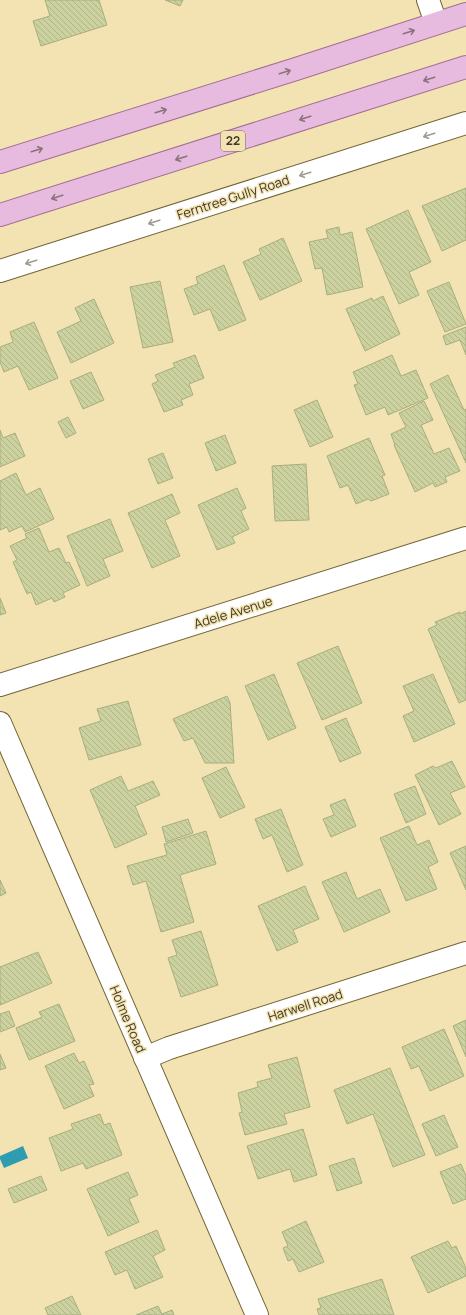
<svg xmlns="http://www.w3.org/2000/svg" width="466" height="1315" font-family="Manrope,sans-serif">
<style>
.water{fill:#2e9db2}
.building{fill:url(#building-back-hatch);stroke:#a9ae7e}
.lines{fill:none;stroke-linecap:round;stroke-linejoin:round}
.minor-casing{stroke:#726437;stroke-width:24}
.major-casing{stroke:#a26f92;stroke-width:24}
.minor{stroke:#fff;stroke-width:22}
.major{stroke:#e7bbe0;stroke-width:22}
.oneway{stroke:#8b7379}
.oneway2{stroke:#9f9c92}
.labels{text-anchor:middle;stroke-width:3;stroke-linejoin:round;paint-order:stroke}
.shield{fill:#f3e3b2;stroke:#756b4f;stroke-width:1}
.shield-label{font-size:12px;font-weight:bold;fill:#3f3825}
.street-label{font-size:13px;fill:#3f3825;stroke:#f3e3b2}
</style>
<defs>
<pattern id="building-back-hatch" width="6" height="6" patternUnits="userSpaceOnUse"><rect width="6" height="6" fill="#ccd1a0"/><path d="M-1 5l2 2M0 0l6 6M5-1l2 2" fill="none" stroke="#b0b48a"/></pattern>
</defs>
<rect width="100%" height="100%" fill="#f3e3b2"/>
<path class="water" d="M23 1146 28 1158 4 1168 0 1159V1156Z"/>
<g class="building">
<path d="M45 0H99L107 25 41 46 33 21 50 16Z"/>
<path d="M165 0H183L180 6Z"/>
<path d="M466 188V240L442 251 422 206Z"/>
<path d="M408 210 431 262 409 272 419 295 399 304 366 229Z"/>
<path d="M339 227 340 235 352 232 363 287 327 295 322 268 315 269 309 242 328 238 326 230Z"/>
<path d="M283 238 302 281 260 300 243 262 261 254 259 249Z"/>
<path d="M224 265 246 320 219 331 210 309 194 315 184 289 198 284 196 277Z"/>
<path d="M160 281 173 342 143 348 130 287Z"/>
<path d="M449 282 466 324 445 332 427 291Z"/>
<path d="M383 296 400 334 365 351 346 309 372 298 373 301Z"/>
<path d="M94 299 114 343 71 363 57 332 81 321 75 308Z"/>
<path d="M34 322 58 378 29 390 18 366 4 372 0 362V347L13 342 10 332Z"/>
<path d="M466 327V355L460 340 446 345 443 336Z"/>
<path d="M195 355 204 378 189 384 193 395 181 400 183 405 164 412 152 384 158 381 155 375 175 367 173 363Z"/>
<path d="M392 355 401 376 416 370 428 398 388 415 385 407 366 415 354 385 358 384 353 372Z"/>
<path d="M91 372 104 400 83 409 70 381Z"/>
<path d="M448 375 464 410 466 409V463L430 384Z"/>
<path d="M317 400 333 437 310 447 294 410Z"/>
<path d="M424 401 433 420 421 425 434 454 449 448 460 471 445 477 447 482 435 487 433 483 415 492 394 445H395L391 434 406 427 399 413Z"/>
<path d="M68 417 76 433 66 438 58 422Z"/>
<path d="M0 430 3 438 15 433 25 456 0 467Z"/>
<path d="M225 435 236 463 216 471 205 443Z"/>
<path d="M369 438 385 475 382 476 389 494 371 501 368 499 356 504 348 485 340 488 327 456Z"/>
<path d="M163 453 173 478 158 484 148 459Z"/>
<path d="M306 464 309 520 275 521 272 466Z"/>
<path d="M16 473 26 495 40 488 54 519 25 532 22 526 9 532 7 527 0 530V481Z"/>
<path d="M237 488 246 508 241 511 249 529 232 537 235 543 217 550 198 505Z"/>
<path d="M172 494 180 513 165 520 180 556 152 568 128 513Z"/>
<path d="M110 519 123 551 103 559 110 576 87 586 67 536Z"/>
<path d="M39 528 49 552 59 548 66 563 69 562 80 585 63 593 65 597 54 602 52 598 36 605 31 592 27 594 13 562 17 560 10 546 27 538 25 534Z"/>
<path d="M0 598 6 613 0 615Z"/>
<path d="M466 611V700L459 703 428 629 437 625 435 622 460 612V614Z"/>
<path d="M338 646 362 703 322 720 297 663Z"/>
<path d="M274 674 296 728 268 740 245 686Z"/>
<path d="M433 674 455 724 414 742 403 716 414 711 403 686Z"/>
<path d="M227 696 230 703 234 763H205L193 738 184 741 173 719Z"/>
<path d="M128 701 141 745 89 760 79 728 101 721 97 709Z"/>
<path d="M346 718 361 753 340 762 325 727Z"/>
<path d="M452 761 465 787 450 793 461 814 439 825 415 775 433 766 436 768Z"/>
<path d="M226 767 245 807 220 818 202 778Z"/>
<path d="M121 776 128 791 153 781 160 795 135 806 147 834 115 848 90 790Z"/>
<path d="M415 786 426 814 406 823 394 794Z"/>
<path d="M345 799 356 826 331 837 323 819 334 815 330 805Z"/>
<path d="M281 809 303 865 287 872 272 835 263 839 255 819Z"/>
<path d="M188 819 193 833 166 842 162 827Z"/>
<path d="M409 826 417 845 429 840 438 862 428 867 437 889 406 901 380 838Z"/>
<path d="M206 831 216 864 180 875 194 922 161 932 146 881 133 885 127 866 167 855 164 844Z"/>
<path d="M466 846V890L450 853Z"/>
<path d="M346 872 357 899 380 889 390 912 344 932 322 882Z"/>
<path d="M0 880 6 893 0 896Z"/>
<path d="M305 886 319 919 293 930 298 942 277 951 258 906Z"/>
<path d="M201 931 218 985 181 997 168 958 177 955 172 940Z"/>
<path d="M38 952 52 983 0 1005V967Z"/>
<path d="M59 1004 75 1041 29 1060 16 1028 42 1017 39 1012Z"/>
<path d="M9 1011 15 1026 0 1032V1014Z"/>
<path d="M466 1020V1057L453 1026Z"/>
<path d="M444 1029 464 1076 430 1091 419 1066 411 1069 402 1047Z"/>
<path d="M74 1053 79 1063 84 1061 94 1084 89 1085 94 1096 64 1109 45 1066Z"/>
<path d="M0 1054 6 1068 0 1070Z"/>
<path d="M297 1057 310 1107 284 1114 287 1124 245 1135 239 1113 242 1112 238 1093 258 1087 257 1082 272 1078 268 1065Z"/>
<path d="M390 1068 425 1155 393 1167 373 1114 347 1124 334 1090Z"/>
<path d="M100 1114 104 1125 110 1123 122 1155 86 1169 83 1163 61 1171 49 1138 73 1129 71 1124Z"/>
<path d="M444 1115 458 1147 436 1156 422 1124Z"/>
<path d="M303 1129 317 1175 294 1182 290 1169 258 1179 247 1146Z"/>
<path d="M354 1158 362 1183 337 1191 329 1166Z"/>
<path d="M461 1164 466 1176V1199L453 1204 440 1172Z"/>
<path d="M128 1172 138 1195 129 1199 139 1222 108 1236 87 1189Z"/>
<path d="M41 1176 47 1190 14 1203 8 1189Z"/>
<path d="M306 1221 324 1262 299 1272 293 1259 288 1261 283 1248 288 1246 282 1232Z"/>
<path d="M157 1230 165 1250 153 1256 163 1277 135 1289 127 1270 115 1275 105 1252Z"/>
<path d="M448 1241 452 1248 456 1246 466 1268V1276L428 1293 411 1257Z"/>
<path d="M382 1279 394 1315H319L317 1309 321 1308 318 1299Z"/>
<path d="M72 1296 81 1315H48L45 1308Z"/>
<path d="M158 1306 162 1314 172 1310 174 1315H136Z"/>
</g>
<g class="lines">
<defs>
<g id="minor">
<path d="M428 0 436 23"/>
<path d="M0 271 466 123"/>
<path d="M0 685 466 538"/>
<path d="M0 723 257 1315"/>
<path d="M145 1058 169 1048 466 953"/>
</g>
<g id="major">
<path d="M0 162 296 69 466 14"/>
<path d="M0 215 466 67"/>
</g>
</defs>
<use href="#minor" class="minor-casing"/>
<use href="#major" class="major-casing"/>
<use href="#minor" class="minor"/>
<use href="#major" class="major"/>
</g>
<defs><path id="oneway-shaft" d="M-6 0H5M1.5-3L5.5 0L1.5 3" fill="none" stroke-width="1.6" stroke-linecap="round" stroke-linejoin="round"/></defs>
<g class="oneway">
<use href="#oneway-shaft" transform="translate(409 32) rotate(-18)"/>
<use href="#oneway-shaft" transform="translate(285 72) rotate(-17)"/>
<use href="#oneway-shaft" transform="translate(429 79) rotate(162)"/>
<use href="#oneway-shaft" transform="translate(161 111) rotate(-17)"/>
<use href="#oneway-shaft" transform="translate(305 118) rotate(162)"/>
<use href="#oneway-shaft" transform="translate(37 150) rotate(-17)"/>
<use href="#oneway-shaft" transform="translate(181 158) rotate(162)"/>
<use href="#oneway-shaft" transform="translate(57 197) rotate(162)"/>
</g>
<g class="oneway2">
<use href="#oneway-shaft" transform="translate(429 135) rotate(162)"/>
<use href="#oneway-shaft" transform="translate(305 174) rotate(162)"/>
<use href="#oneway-shaft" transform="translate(154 222) rotate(162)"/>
<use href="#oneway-shaft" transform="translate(31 262) rotate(162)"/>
</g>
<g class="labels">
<rect class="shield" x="221" y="131" width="24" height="20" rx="3"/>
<g class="shield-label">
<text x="233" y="145">22</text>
</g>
<g class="street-label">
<text transform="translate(233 197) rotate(-18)" y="5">Ferntree Gully Road</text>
<text transform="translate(233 612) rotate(-17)" y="5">Adele Avenue</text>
<text transform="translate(305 1005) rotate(-18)" y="5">Harwell Road</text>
<text transform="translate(128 1019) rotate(67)" y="5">Holme Road</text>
</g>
</g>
</svg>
